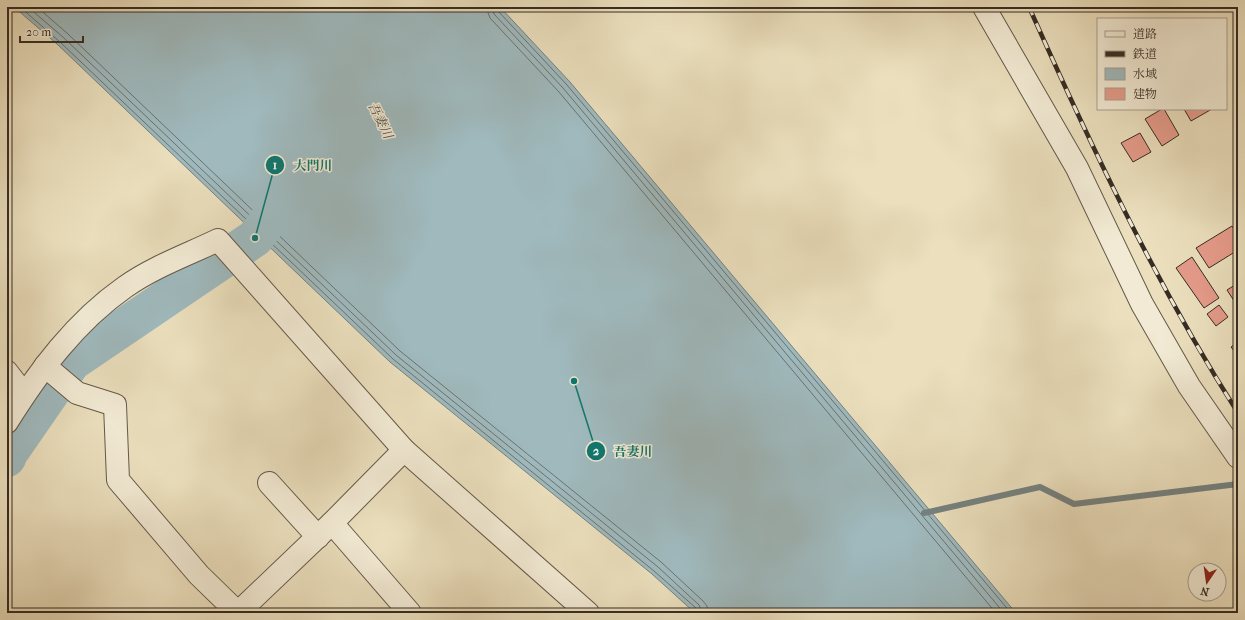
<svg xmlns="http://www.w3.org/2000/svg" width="1245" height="620" font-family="'IM FELL French Canon','Noto Serif JP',serif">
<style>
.water{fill:#9fb9bd;stroke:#758180}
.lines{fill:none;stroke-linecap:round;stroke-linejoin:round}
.shore{stroke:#6a7270;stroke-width:1}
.stream{stroke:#758180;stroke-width:6}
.river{stroke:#9fb9bd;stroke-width:38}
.building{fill:#e59b8a;stroke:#362c24}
.minor-casing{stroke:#63594a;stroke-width:24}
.minor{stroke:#f2ead4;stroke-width:22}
.rail-casing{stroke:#362c24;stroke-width:4.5}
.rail{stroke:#f2ead4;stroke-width:3;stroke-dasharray:9;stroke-linecap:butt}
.labels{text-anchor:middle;stroke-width:3;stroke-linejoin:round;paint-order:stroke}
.water-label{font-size:13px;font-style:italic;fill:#504f4a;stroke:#f2ead4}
.leader{fill:none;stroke:#0f766e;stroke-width:1.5}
.callout-dot{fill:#0f766e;stroke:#f2ead4;stroke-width:1.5}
.mark-label{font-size:12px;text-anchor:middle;font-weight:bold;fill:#fff}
.callout-label{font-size:13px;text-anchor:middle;font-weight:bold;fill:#0f766e;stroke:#f2ead4;stroke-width:3;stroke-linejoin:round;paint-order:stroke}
</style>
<rect width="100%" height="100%" fill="#ebdfbd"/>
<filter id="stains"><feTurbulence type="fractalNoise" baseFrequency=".005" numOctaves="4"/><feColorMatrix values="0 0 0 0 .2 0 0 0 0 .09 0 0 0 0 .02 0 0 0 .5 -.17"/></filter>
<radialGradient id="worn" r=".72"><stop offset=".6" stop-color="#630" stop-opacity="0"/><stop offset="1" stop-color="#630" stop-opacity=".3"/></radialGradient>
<path class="water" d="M14 7H500L570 82 1016 613H695L652 574 390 362 57 44Z"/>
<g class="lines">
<g class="shore">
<path d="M20 7 60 42 393 359 654 571 696 608 697 613"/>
<path d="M28 7 64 38 396 355 658 567 699 605 702 613"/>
<path d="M37 7 68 34 400 351 661 562 703 601 707 606 708 613"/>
<path d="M486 7 490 18 559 92 996 613"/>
<path d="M492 7 494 14 563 88 1004 613"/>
<path d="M497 7 498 11 567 85 1011 613"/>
</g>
<path class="stream" d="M924 513 1040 487 1074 504 1238 484"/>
<path class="river" d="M7 458 9 453 72 362 255 238 289 193"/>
</g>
<g class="building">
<path d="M1162 109H1164L1179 135 1162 146 1145 119Z"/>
<path d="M1184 109H1212L1191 121Z"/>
<path d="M1140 133 1151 152 1133 162 1121 143Z"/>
<path d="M1232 226 1238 235V250L1209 268 1196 248Z"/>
<path d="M1192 257 1219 298 1204 308 1176 268Z"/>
<path d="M1238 283V307L1227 290Z"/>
<path d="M1219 305 1228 317 1216 326 1207 314Z"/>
<path d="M1238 342V356L1231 347Z"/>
</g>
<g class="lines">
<defs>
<g id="minor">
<path d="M984 7 1077 168 1142 304 1189 386 1238 457"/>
<path d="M45 366 77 393 115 405 118 480 199 575 238 613"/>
<path d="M7 372 24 394"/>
<path d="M7 422C39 371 75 322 125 287 153 267 187 255 218 240L404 450 588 613"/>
<path d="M269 483 318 537"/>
<path d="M332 523 410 613"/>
<path d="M242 613 243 608 332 523 404 450"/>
</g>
</defs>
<use href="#minor" class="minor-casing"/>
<use href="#minor" class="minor"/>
<defs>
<path id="rail" d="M1029 7C1091 146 1156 284 1238 413"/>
</defs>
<use href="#rail" class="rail-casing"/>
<use href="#rail" class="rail"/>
</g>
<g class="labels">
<g class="water-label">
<text transform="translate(381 120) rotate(64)" y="5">吾妻川</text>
</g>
</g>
<path class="leader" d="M255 238L275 165M574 381L596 451"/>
<g class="callout-dot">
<circle cx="255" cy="238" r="4"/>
<circle cx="574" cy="381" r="4"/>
<circle cx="275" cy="165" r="10"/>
<circle cx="596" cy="451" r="10"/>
</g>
<g class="mark-label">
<text x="275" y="169">1</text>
<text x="596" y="455">2</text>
</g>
<g class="callout-label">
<text x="313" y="170">大門川</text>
<text x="633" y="456">吾妻川</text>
</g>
<rect width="1245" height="620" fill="none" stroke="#ebdfbd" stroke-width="24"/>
<rect x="8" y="8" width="1229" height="604" fill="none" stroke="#362c24" stroke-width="2"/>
<rect x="12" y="12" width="1221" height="596" fill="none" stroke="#362c24"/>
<rect x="1097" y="18" width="130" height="92" fill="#f2ead4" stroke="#a79e8e"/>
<rect x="1105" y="31" width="20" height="6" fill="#f2ead4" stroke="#a79e8e"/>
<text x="1133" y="38" font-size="12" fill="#362c24">道路</text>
<rect x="1105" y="51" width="20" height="6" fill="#362c24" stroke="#a79e8e"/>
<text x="1133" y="58" font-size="12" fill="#362c24">鉄道</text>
<rect x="1105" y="68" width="20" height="12" fill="#9fb9bd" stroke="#a79e8e"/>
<text x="1133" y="78" font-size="12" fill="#362c24">水域</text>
<rect x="1105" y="88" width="20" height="12" fill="#e59b8a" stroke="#a79e8e"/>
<text x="1133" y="98" font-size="12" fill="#362c24">建物</text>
<g transform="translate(1207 582) rotate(193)"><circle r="19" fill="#f2ead4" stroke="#a79e8e"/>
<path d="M0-3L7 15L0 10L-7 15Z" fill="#8f2418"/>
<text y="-6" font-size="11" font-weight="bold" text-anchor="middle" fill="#362c24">N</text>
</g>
<path d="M20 36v6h63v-6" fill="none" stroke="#362c24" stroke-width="2"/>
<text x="26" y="36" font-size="12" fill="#362c24" stroke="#f2ead4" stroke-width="3" paint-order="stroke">20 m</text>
<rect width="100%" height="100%" filter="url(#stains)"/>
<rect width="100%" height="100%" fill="url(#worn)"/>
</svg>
